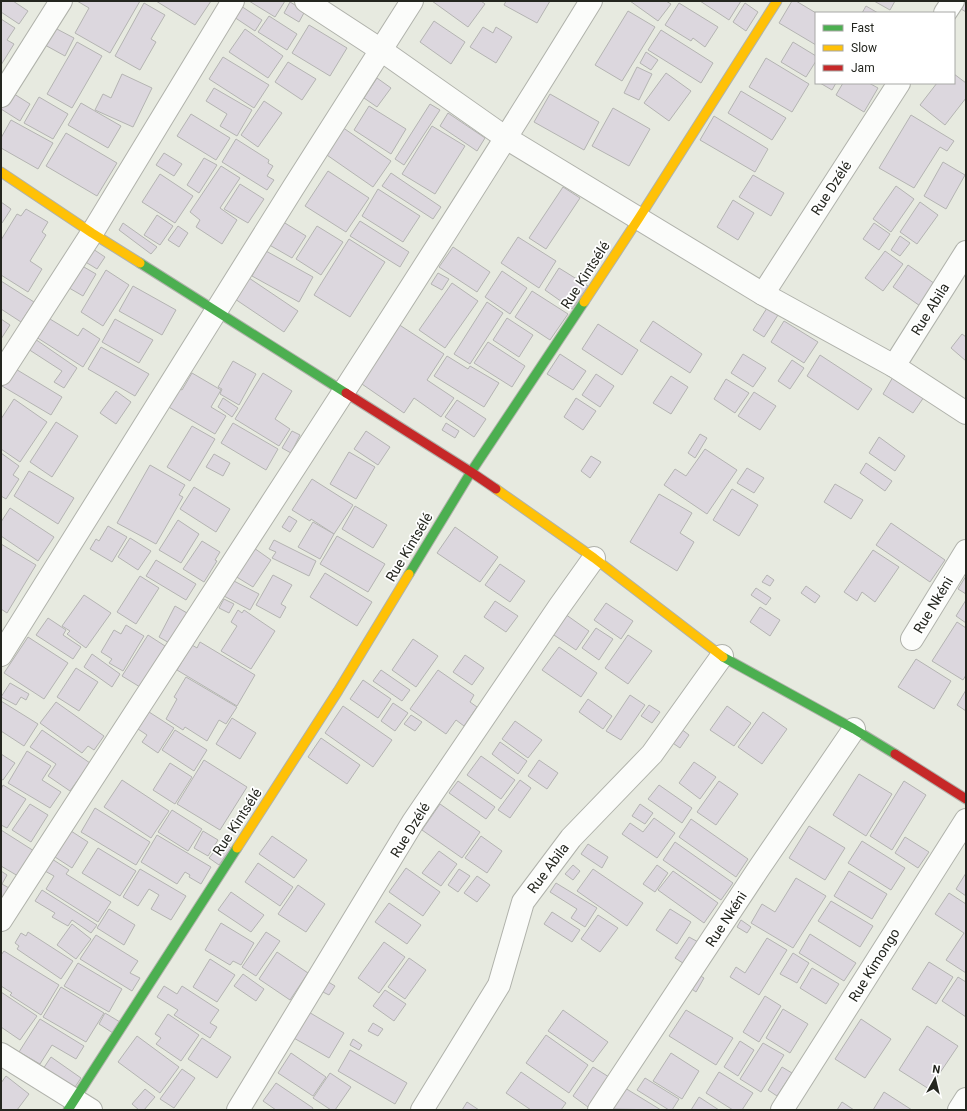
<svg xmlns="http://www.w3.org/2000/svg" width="967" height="1111" font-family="Roboto,sans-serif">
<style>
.building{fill:#dcd7de;stroke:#b4b4b2}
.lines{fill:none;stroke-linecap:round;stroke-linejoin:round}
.street-casing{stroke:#b0b2ab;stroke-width:24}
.fast-casing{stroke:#b0b2ab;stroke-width:11}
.slow-casing{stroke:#b0b2ab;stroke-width:11}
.jam-casing{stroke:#b0b2ab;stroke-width:11}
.street{stroke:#fbfcfa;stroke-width:22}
.fast{stroke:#4caf50;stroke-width:9}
.slow{stroke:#ffc107;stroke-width:9}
.jam{stroke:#c62828;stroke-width:9}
.labels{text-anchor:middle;stroke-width:3.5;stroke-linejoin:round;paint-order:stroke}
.street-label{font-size:14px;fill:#24261f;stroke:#fff}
</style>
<rect width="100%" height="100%" fill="#e7eae0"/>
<g class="building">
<path d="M1 1H13L28 11 19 24 1 12Z"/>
<path d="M77 1H140L110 53 75 33 89 8Z"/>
<path d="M156 1H211L195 25Z"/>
<path d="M249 1H285L275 17Z"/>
<path d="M432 1H481L485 4 468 27Z"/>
<path d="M506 1H550L537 23 504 5Z"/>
<path d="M630 1H666L671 4 658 21Z"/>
<path d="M700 1H741L729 20Z"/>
<path d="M792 1H796L816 13V45L779 23Z"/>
<path d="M874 1H895L890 10Z"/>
<path d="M961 1 966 2V12L958 7Z"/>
<path d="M290 2 305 11 299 22 284 13Z"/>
<path d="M144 3 165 15 151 39 156 42 140 70 115 56Z"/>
<path d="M679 3 718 27 705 47 693 38 691 41 665 25Z"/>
<path d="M745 3 758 12 746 31 733 22Z"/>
<path d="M238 4 262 20 255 31 231 15Z"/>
<path d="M866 6 878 13H862Z"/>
<path d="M628 11 655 27 622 81 595 65Z"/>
<path d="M269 16 297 34 287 50 258 32Z"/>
<path d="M1 19 15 28 7 40 14 44 1 65Z"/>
<path d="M434 21 465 42 451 64 420 42Z"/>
<path d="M309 25 347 48 330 76 292 53Z"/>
<path d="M483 27 493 33 496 27 512 37 496 63 470 47Z"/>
<path d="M55 28 74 38 65 56 45 45Z"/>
<path d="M245 29 283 56 268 78 229 52Z"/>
<path d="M661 30 713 63 701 83 648 50Z"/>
<path d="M77 42 102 56 72 108 47 94Z"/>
<path d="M793 42 816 56V61L806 77 781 62Z"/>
<path d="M646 52 658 60 651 70 640 63Z"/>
<path d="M223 57 269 85 254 108 209 79Z"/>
<path d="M766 58 809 84 792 112 749 87Z"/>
<path d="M288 62 316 79 302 100 275 82Z"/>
<path d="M637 67 652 74 639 100 624 93Z"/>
<path d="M666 73 691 91 669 121 644 103Z"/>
<path d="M122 74 152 88 133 127 95 110 103 94 111 98Z"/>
<path d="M954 74 966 83V98L945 125 920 105 937 83H954Z"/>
<path d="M377 78 391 88 377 107 364 98Z"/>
<path d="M820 83H836L832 90Z"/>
<path d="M843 83H869L878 88 864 112 836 95Z"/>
<path d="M214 88 252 110 237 136 220 126 227 114 206 101Z"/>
<path d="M741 91 786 118 772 140 728 113Z"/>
<path d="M11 92 30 104 20 121 1 109Z"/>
<path d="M550 94 599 122 584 150 534 122Z"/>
<path d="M39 97 68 114 53 139 24 123Z"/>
<path d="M264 101 282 113 258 147 241 135Z"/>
<path d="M81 103 121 126 108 148 68 125Z"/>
<path d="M430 104 440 110 404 165 395 159Z"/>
<path d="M369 106 406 129 391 154 354 130Z"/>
<path d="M613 108 650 129 629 166 592 146Z"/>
<path d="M448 113 485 138 477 151 440 126Z"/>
<path d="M191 114 230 138 216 160 177 136Z"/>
<path d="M911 115 954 141 947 151 940 147 914 188 879 168Z"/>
<path d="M714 116 768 149 755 172 700 140Z"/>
<path d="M11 120 53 143 38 169 1 148V138Z"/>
<path d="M432 126 465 146 435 194 402 174Z"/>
<path d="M342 127 391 161 373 187 324 153Z"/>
<path d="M66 133 117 163 97 196 46 166Z"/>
<path d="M236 139 269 160 268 163 273 166 267 176 274 180 267 190 222 162Z"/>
<path d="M164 153 182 164 174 176 156 165Z"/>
<path d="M204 158 217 165 199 193 187 185Z"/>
<path d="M943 162 965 175 946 209 924 196Z"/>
<path d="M221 166 240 178 220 208 237 220 222 244 196 227 200 220 190 212Z"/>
<path d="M328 171 369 198 346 232 305 206Z"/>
<path d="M391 173 441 207 433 219 382 186Z"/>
<path d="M160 174 193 196 175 223 142 202Z"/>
<path d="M753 175 784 193 771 216 739 197Z"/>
<path d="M240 184 264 199 248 223 224 209Z"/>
<path d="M896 186 914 199 891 232 873 219Z"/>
<path d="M563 187 580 198 546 249 529 238Z"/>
<path d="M378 189 420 216 403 242 362 216Z"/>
<path d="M733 200 754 213 738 240 717 227Z"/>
<path d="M1 202 11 209 2 223 1 222Z"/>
<path d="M920 202 938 215 917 244 900 232Z"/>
<path d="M26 209 48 222 42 232 46 235 30 261 42 269 28 292 1 275V240L17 214 21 216Z"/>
<path d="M157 215 173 226 160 245 144 235Z"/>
<path d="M280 220 306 236 292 258 266 243Z"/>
<path d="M360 221 409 252 400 267 350 236Z"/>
<path d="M123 223 157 247 151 254 119 230Z"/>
<path d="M874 223 890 234 879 250 863 239Z"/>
<path d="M178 226 188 233 179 247 168 240Z"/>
<path d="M317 226 343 242 321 275 296 259Z"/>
<path d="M900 236 910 243 900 256 891 250Z"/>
<path d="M518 237 556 261 539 288 501 263Z"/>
<path d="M349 239 385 262 350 317 314 295Z"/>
<path d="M87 245 105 257 97 269 79 258Z"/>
<path d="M453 247 490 272 477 292 439 267Z"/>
<path d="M266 251 313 277 299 302 252 276Z"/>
<path d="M885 251 903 264 883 291 865 278Z"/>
<path d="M77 263 96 274 83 296 64 285Z"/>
<path d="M908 265 938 286 923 308 893 287Z"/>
<path d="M559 268 588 286 572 309 545 290Z"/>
<path d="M106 270 129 285 103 326 81 312Z"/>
<path d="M502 271 527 288 510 314 485 297Z"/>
<path d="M438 273 449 279 442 290 431 284Z"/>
<path d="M249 278 298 311 284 332 235 299Z"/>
<path d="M1 281 34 302 21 322 1 309Z"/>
<path d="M452 283 478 301 445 348 419 330Z"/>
<path d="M133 286 176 310 162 335 119 311Z"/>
<path d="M532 291 568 314 550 340 515 317Z"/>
<path d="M487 302 503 313 470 364 454 354Z"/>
<path d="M767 308 778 315 764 337 753 330Z"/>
<path d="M45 316 78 336 83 328 100 339 83 367 33 335Z"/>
<path d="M507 318 533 335 519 357 493 340Z"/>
<path d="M1 319 10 325 1 339Z"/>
<path d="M115 319 153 340 139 363 102 342Z"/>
<path d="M653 321 702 354 690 373 640 341Z"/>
<path d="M784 321 818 342 804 363 771 342Z"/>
<path d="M398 324 444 354 427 380 454 398 441 417 414 398 404 413 359 382Z"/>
<path d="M598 324 638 350 622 375 582 349Z"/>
<path d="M962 334 966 337V361L951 348Z"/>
<path d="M35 339 77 368 64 388 54 382 62 371 28 349Z"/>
<path d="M488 342 525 366 512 387 474 363Z"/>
<path d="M101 347 149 374 135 396 88 369Z"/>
<path d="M560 354 586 371 573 390 547 374Z"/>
<path d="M743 354 766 368 753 387 731 373Z"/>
<path d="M820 355 872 389 858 410 807 376Z"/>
<path d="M447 356 468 369 470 366 499 383 484 407 434 376Z"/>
<path d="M792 360 804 368 790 389 778 381Z"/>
<path d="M233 361 256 374 239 405 220 394 222 389 218 387Z"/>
<path d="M14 368 62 397 51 415 2 386Z"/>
<path d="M192 373 221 390 211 407 226 416 215 434 167 406 178 388 182 390Z"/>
<path d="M263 373 292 391 275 419 290 429 279 446 235 419Z"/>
<path d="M596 374 614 386 600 407 582 395Z"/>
<path d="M671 376 688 387 671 414 653 403Z"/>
<path d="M893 377 924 397 913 413 883 394Z"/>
<path d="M726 379 749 393 735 413 714 399Z"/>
<path d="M116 391 131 402 116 424 100 413Z"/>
<path d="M754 392 776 406 760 430 738 416Z"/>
<path d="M223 398 238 408 232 417 218 407Z"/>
<path d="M576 398 596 411 583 430 564 417Z"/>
<path d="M14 399 47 422 20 462 1 449V419Z"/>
<path d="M457 400 486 419 474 437 445 417Z"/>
<path d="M56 422 78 436 52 477 30 462Z"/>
<path d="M233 423 278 449 266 470 221 443Z"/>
<path d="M446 423 459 431 455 438 442 430Z"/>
<path d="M192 426 215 439 190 481 167 467Z"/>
<path d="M292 431 300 435 291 453 282 448Z"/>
<path d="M366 431 390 447 378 465 354 449Z"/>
<path d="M700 434 707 438 695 458 688 453Z"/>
<path d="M879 437 905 456 895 471 869 453Z"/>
<path d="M705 449 737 470 707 514 664 485 675 469 686 476Z"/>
<path d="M349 452 375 467 356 499 330 484Z"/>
<path d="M1 453 19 466 13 475 19 479 6 499 1 496Z"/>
<path d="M214 454 230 463 223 476 206 467Z"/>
<path d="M591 456 601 462 590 478 581 471Z"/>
<path d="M866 463 892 481 885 491 860 473Z"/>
<path d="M150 465 185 485 179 495 183 497 156 544 117 523Z"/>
<path d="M747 468 764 478 754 493 737 483Z"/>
<path d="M29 471 74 498 58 524 14 496Z"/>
<path d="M312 479 353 505 334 534 311 519 310 521 292 510Z"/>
<path d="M835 484 863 500 851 519 824 502Z"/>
<path d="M194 487 230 509 216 532 180 509Z"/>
<path d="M732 489 758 505 739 536 713 520Z"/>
<path d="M659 494 692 513 680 533 694 542 677 571 630 542Z"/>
<path d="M355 506 387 525 373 548 342 529Z"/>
<path d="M10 508 54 537 38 561 1 536V522Z"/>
<path d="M289 516 297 521 290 532 282 527Z"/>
<path d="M178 520 199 534 181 563 159 550Z"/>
<path d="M313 522 334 534 320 559 298 547Z"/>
<path d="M891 523 945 560 930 582 876 545Z"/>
<path d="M108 526 127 537 112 562 90 549 96 539 99 541Z"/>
<path d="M455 527 498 557 480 582 437 553Z"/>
<path d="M337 536 385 564 368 592 320 564Z"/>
<path d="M130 538 151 551 138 570 118 557Z"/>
<path d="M274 540 316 561 309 576 272 558 276 552 269 549Z"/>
<path d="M202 541 220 552 215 560 217 561 204 582 183 569Z"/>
<path d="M1 544 36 565 7 613 1 609Z"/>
<path d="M254 548 271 560 253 587 235 576Z"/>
<path d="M873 550 899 567 875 602 862 592 857 601 844 592Z"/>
<path d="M156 560 196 584 186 600 146 576Z"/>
<path d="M500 564 525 581 510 602 485 585Z"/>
<path d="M325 573 372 602 357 626 310 597Z"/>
<path d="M273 575 292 585 281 604 286 607 280 618 256 605Z"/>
<path d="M767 575 774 580 770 586 762 582Z"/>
<path d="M140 576 159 588 136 624 117 612Z"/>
<path d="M966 576V594L958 589Z"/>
<path d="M232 580 259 594 250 610 224 596Z"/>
<path d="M806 586 820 596 815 603 801 593Z"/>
<path d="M756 588 771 598 766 605 751 595Z"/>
<path d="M84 595 111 613 86 648 67 634 70 631 62 626Z"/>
<path d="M224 599 234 604 229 613 219 608Z"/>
<path d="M966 600V623L956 616Z"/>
<path d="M495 601 518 616 506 632 484 617Z"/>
<path d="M606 603 633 621 621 639 594 620Z"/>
<path d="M175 606 187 613 171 644 159 637Z"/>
<path d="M760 607 780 620 770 636 750 622Z"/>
<path d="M238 610 242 613 244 610 275 631 251 669 221 651 237 626 231 622Z"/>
<path d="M565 614 589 631 576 650 551 633Z"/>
<path d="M48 618 66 630 63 635 81 647 73 659 36 635Z"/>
<path d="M957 622 966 628V675L963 680 932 661Z"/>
<path d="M126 625 144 636 123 671 109 663 112 659 101 652 114 630 121 634Z"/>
<path d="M596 628 613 639 599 660 582 648Z"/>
<path d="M148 635 165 646 140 687 122 676Z"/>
<path d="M628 635 652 651 628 684 605 668Z"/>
<path d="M28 637 68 663 44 699 4 673Z"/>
<path d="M413 639 438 656 416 687 392 670Z"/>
<path d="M200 642 255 675 237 706 177 670 192 645 197 648Z"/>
<path d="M559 647 597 673 581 697 542 670Z"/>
<path d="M92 654 120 674 112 687 84 667Z"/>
<path d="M465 655 484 668 472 685 453 672Z"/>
<path d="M916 659 951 681 934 709 898 687Z"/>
<path d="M76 668 98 682 79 711 57 697Z"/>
<path d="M381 670 410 690 402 701 373 681Z"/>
<path d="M438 670 474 695 470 702 477 707 464 726 456 720 446 734 410 709Z"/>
<path d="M186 677 237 707 226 724 219 720 207 741 185 727 183 730 166 719 177 699 174 697Z"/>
<path d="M363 680 391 699 378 718 350 699Z"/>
<path d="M10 683 29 694 26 700 21 697 16 705 1 697Z"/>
<path d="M966 690V711L957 705Z"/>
<path d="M630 695 645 705 621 740 606 731Z"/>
<path d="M588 699 612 716 603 729 579 712Z"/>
<path d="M1 701 38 724 24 746 1 731Z"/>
<path d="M56 702 104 736 94 750 88 746 82 753 40 723Z"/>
<path d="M393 703 408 713 395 731 381 721Z"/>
<path d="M649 705 660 712 652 723 641 716Z"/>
<path d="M343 706 392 740 373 767 325 733Z"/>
<path d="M727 706 751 723 734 746 710 730Z"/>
<path d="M149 712 174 728 158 753 142 742 147 735 138 729Z"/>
<path d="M763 712 787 729 762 764 738 747Z"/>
<path d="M411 715 422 722 415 731 404 724Z"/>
<path d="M232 718 256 733 240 759 216 744Z"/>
<path d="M515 721 542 740 528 758 502 739Z"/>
<path d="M676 725 689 735 680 748 667 739Z"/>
<path d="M42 730 90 763 70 791 48 776 56 764 30 747Z"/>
<path d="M175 730 207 750 194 771 162 750Z"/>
<path d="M321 738 360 765 347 784 308 757Z"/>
<path d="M500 742 527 761 518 774 492 754Z"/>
<path d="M27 751 51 766 42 780 61 792 50 808 8 783Z"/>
<path d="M1 754 15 763 3 780 1 779Z"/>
<path d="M481 756 515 780 501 799 467 775Z"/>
<path d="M204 760 247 787 220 830 177 804Z"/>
<path d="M539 760 558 773 547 789 528 776Z"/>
<path d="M694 762 716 777 700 799 679 783Z"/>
<path d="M170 763 192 777 175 804 153 790Z"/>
<path d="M859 774 892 794 866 836 833 815Z"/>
<path d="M122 780 169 811 151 838 104 807Z"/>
<path d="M520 780 531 788 510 818 498 810Z"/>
<path d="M458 781 495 807 486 819 449 793Z"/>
<path d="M719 781 738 794 716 825 697 812Z"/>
<path d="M904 781 926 795 892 850 870 836Z"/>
<path d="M3 785 26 799 7 828 1 825V789Z"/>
<path d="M659 785 692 808 682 823 648 799Z"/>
<path d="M30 804 48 815 31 842 12 830Z"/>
<path d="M440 804 480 832 462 858 422 830Z"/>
<path d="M640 804 653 813 645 824 632 816Z"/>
<path d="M95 808 150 842 136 865 81 832Z"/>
<path d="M172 810 202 829 188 851 158 832Z"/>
<path d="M654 818 675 833 657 858 622 834 630 823 643 832Z"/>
<path d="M691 819 748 859 736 877 679 837Z"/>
<path d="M809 826 845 848 825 880 789 858Z"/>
<path d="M1 830 34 851 18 876 1 866Z"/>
<path d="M71 831 88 842 72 868 55 857Z"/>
<path d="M203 831 218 840 208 856 194 848Z"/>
<path d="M157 835 211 867 201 884 189 877 190 875 185 872 177 884 141 862Z"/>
<path d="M272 836 307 860 294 878 259 854Z"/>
<path d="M481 836 502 851 487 873 465 858Z"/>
<path d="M905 837 929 852 918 868 895 853Z"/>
<path d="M862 841 905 868 891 890 848 863Z"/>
<path d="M222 842 231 848 219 865 209 858Z"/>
<path d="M675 842 733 883 721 900 663 860Z"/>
<path d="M588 844 608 857 602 868 581 854Z"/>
<path d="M98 848 136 871 120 896 82 873Z"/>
<path d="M439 851 457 864 441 886 422 873Z"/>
<path d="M52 859 69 870 66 874 111 902 98 922 46 889 54 876 45 871Z"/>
<path d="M258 863 293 887 280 906 245 882Z"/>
<path d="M573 865 580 871 573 880 565 874Z"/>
<path d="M657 865 668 873 655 892 643 884Z"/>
<path d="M406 868 440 892 423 916 389 892Z"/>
<path d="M140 869 186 896 171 920 151 909 159 895 149 889 138 906 123 897Z"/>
<path d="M459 869 470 876 458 892 448 885Z"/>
<path d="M593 869 643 903 627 926 577 891Z"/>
<path d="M1 871 7 875 2 884 9 888 1 901Z"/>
<path d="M673 871 718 903 704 923 658 890Z"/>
<path d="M849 871 887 894 872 919 834 896Z"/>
<path d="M966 873V896L956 889Z"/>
<path d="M477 876 490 885 477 902 464 893Z"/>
<path d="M796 878 826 896 793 948 751 923 762 904 775 912Z"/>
<path d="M556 883 597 908 585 927 571 918 577 909 550 892Z"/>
<path d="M298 885 325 904 306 932 278 914Z"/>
<path d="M42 890 97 925 91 933 72 920 68 926 52 917 55 913 35 901Z"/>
<path d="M231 892 264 915 251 932 218 910Z"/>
<path d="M949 893 966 904V973L946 960 964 933 935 914Z"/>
<path d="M831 901 873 926 860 947 818 921Z"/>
<path d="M389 903 421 925 407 944 375 922Z"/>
<path d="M109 909 135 925 124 945 97 928Z"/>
<path d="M670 909 691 922 677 944 656 930Z"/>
<path d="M552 912 580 930 572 942 544 924Z"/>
<path d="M598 915 618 928 600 952 581 939Z"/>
<path d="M741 920 751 927 747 933 737 927Z"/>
<path d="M221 923 254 943 241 965 233 961 230 965 205 950Z"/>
<path d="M72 924 91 939 76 959 57 945Z"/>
<path d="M28 932 73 961 61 979 17 949 19 946 15 943 21 933 26 936Z"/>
<path d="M266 932 280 941 256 976 242 967Z"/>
<path d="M810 934 856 963 844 981 799 953Z"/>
<path d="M96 935 138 961 130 973 140 978 132 991 80 959Z"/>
<path d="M689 937 700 943 686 965 675 958Z"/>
<path d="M767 938 787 950 759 995 730 977 736 967 745 973Z"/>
<path d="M384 942 405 957 379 993 358 978Z"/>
<path d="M4 951 59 985 41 1015 10 995 12 993 1 986V955Z"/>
<path d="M277 952 308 973 290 1000 259 979Z"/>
<path d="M793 953 809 963 797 983 780 974Z"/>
<path d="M409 958 426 970 405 999 388 987Z"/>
<path d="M210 959 235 975 217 1002 193 987Z"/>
<path d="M929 962 953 977 936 1004 912 989Z"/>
<path d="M78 963 122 989 109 1012 64 986Z"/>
<path d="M812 968 839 984 826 1004 800 988Z"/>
<path d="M243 974 264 989 256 1001 234 986Z"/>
<path d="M697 974 704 978 696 992 689 987Z"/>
<path d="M958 977 966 982V1017L942 1001Z"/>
<path d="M325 980 335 986 329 995 319 990Z"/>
<path d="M164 986 177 994 182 986 219 1010 210 1023 217 1027 210 1038 174 1015 178 1010 157 997Z"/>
<path d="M61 987 104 1013 86 1042 43 1017Z"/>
<path d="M385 990 406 1004 394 1021 373 1006Z"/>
<path d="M1 992 37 1016 20 1040 1 1027Z"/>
<path d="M765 996 781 1006 759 1042 743 1032Z"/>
<path d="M783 1009 808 1024 790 1053 766 1038Z"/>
<path d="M563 1010 608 1042 593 1062 548 1031Z"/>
<path d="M686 1010 733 1038 716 1065 669 1036Z"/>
<path d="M307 1011 344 1033 329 1058 292 1037Z"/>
<path d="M105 1013 120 1022 113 1033 99 1024Z"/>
<path d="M168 1014 199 1035 181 1061 156 1044 161 1038 155 1034Z"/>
<path d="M40 1019 84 1046 76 1059 52 1045 40 1064 19 1052Z"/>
<path d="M861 1019 891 1039 865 1078 835 1059Z"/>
<path d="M373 1023 383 1029 378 1036 368 1031Z"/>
<path d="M927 1026 958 1046 929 1089 899 1070Z"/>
<path d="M546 1035 588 1065 569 1093 526 1063Z"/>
<path d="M137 1036 179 1067 160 1093 118 1062Z"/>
<path d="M202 1038 231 1057 217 1078 188 1059Z"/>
<path d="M353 1039 362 1045 359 1050 350 1045Z"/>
<path d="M740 1041 754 1050 738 1076 724 1067Z"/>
<path d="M763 1043 784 1055 761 1092 740 1079Z"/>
<path d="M350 1050 407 1083 395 1104 338 1071Z"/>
<path d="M291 1053 326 1077 313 1096 278 1073Z"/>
<path d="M671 1053 699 1071 682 1099 653 1081Z"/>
<path d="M51 1057 81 1078 73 1090 43 1069Z"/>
<path d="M593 1067 609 1077 588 1107 573 1096Z"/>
<path d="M782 1067 792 1073 777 1096 768 1090Z"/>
<path d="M182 1069 195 1078 174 1108 160 1099Z"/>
<path d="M521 1072 566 1103 561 1110H531L506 1093Z"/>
<path d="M719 1072 753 1093 742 1110H733L706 1093Z"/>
<path d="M330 1073 351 1087 335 1110H331L313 1098Z"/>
<path d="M6 1076 29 1094 17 1110H1V1083Z"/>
<path d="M645 1078 679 1099 672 1110H669L637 1090Z"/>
<path d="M276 1083 313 1108 312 1110H276L263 1101Z"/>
<path d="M625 1088 661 1110 612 1109Z"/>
<path d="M145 1089 155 1097 144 1110H139L132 1104Z"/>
<path d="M884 1092 912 1110H873Z"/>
<path d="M699 1097 719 1110H691Z"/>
<path d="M467 1102 479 1110H462Z"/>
<path d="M842 1102 854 1110H837Z"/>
</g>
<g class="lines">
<defs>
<g id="street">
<path d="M306 1 381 50 506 138 763 294 894 366 966 413"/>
<path d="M945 13 953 1"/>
<path d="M1 96 61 1"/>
<path d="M763 294 899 83"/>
<path d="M894 366 966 252"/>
<path d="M1 374 92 233 233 1"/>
<path d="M912 639 966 551"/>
<path d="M1 655 293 188 412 1"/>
<path d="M1 920C198 614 400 311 591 1"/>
<path d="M1 1054 91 1110"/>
<path d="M238 1110 413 822 559 607 594 558"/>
<path d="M422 1110 499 985 523 902 571 838 652 754 722 656"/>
<path d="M599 1110 757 871 854 729"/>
<path d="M782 1110 966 820"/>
<path d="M959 1110 966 1099"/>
</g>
<g id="fast">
<path d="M140 263 346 393"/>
<path d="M409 574 471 472 584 302"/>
<path d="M723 657 854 729 895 754"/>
<path d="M68 1110 237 848"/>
</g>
<g id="slow">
<path d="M1 172 92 233 140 263"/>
<path d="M584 302 639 218 777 1"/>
<path d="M496 489 594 558 723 657"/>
<path d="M237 848 338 691 409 574"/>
</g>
<g id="jam">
<path d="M346 393 471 472 496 489"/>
<path d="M895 754 966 799"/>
</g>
</defs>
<use href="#street" class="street-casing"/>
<use href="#fast" class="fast-casing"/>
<use href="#slow" class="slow-casing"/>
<use href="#jam" class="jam-casing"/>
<use href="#street" class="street"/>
<use href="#fast" class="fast"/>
<use href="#slow" class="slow"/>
<use href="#jam" class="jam"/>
</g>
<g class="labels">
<g class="street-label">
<text transform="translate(831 188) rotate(-57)" y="5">Rue Dzélé</text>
<text transform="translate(585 275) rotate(-57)" y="5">Rue Kintsélé</text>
<text transform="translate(930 309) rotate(-58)" y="5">Rue Abila</text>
<text transform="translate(409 547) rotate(-59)" y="5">Rue Kintsélé</text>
<text transform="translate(933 605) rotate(-59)" y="5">Rue Nkéni</text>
<text transform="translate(237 822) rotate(-57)" y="5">Rue Kintsélé</text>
<text transform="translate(410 830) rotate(-58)" y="5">Rue Dzélé</text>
<text transform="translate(548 868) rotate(-53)" y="5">Rue Abila</text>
<text transform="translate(726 919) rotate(-57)" y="5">Rue Nkéni</text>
<text transform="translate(874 965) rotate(-58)" y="5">Rue Kimongo</text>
</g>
</g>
<rect width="967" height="1111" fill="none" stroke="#24261f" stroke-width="4"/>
<rect x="815" y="12" width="140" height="72" fill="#ffffff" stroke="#a7a8a5"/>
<rect x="823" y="25" width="20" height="6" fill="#4caf50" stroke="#a7a8a5"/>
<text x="851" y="32" font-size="12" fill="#24261f">Fast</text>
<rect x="823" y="45" width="20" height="6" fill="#ffc107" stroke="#a7a8a5"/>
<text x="851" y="52" font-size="12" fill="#24261f">Slow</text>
<rect x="823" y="65" width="20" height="6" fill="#c62828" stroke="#a7a8a5"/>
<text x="851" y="72" font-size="12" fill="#24261f">Jam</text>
<g transform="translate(935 1079) rotate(8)" stroke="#ffffff" stroke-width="3" paint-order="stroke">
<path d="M0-3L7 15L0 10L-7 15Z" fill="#24261f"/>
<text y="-6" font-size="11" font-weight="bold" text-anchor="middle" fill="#24261f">N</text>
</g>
</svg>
